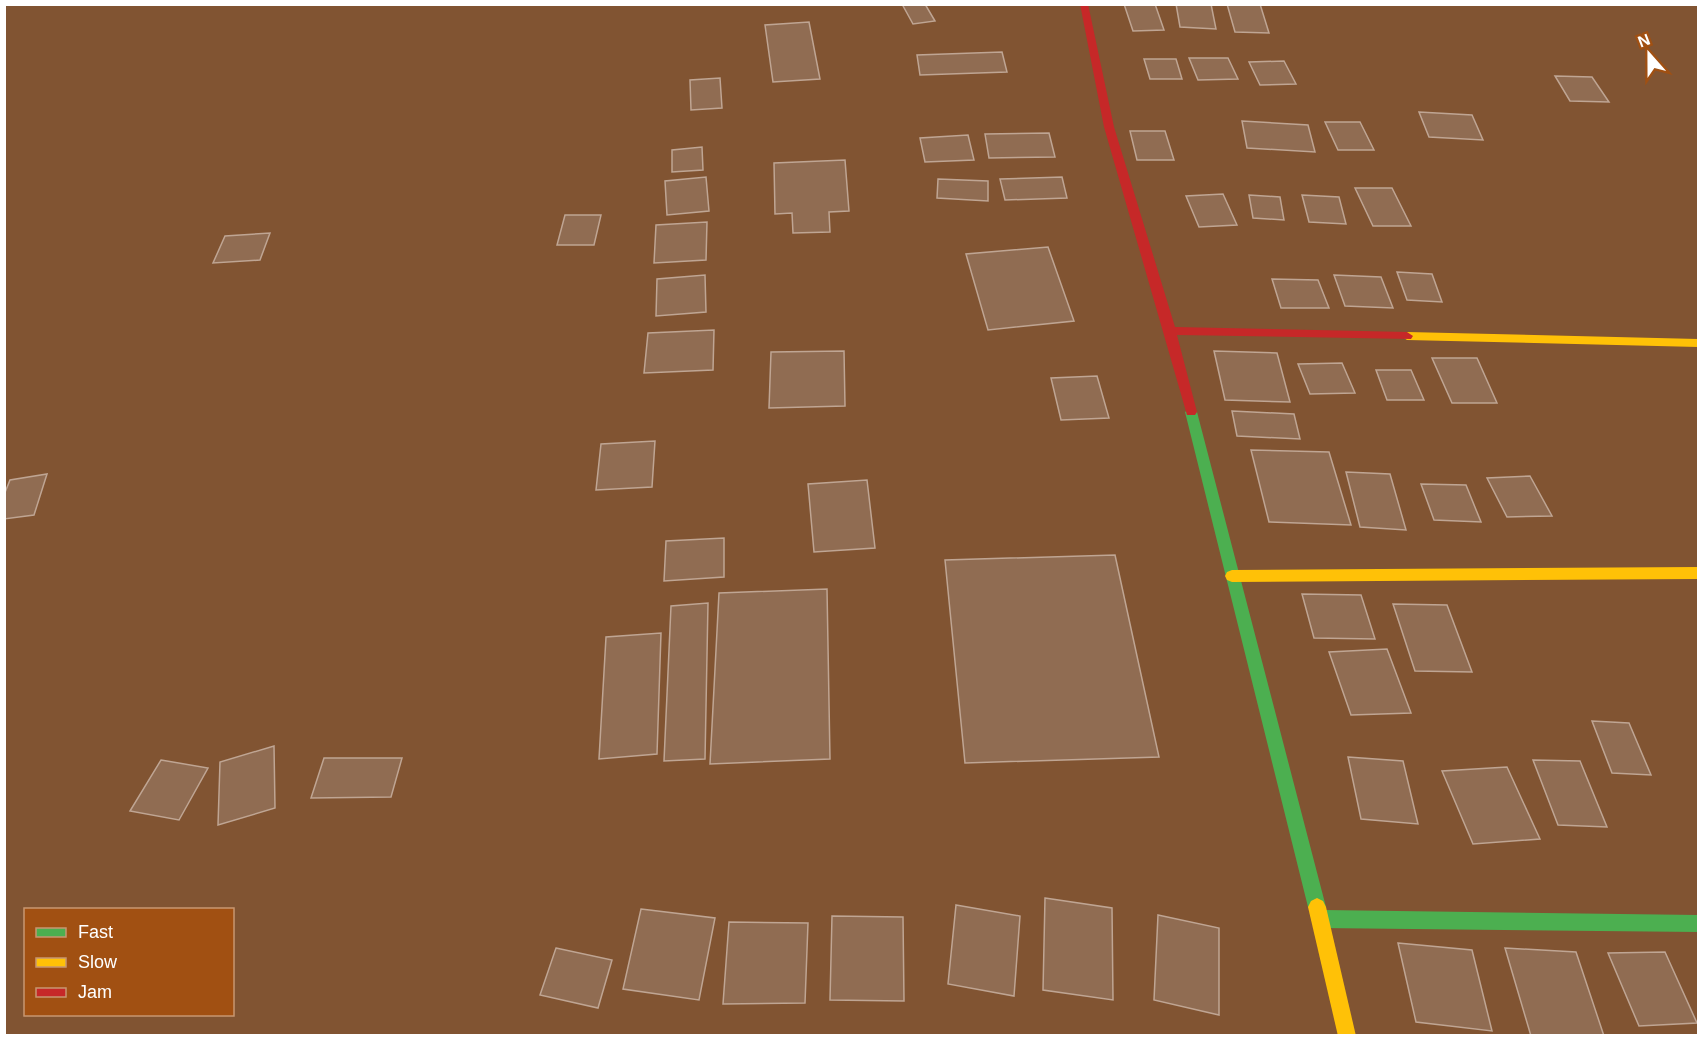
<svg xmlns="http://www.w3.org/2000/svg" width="1703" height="1040" font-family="Arial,sans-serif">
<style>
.building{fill:#906c52;stroke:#bfa593;stroke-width:1.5}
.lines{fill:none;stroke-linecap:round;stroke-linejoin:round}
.fast{fill:#4caf50;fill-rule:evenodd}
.slow{fill:#ffc107;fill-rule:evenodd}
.jam{fill:#c62828;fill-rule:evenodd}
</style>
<rect width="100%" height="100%" fill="#815432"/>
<g class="building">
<path d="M902 4H925L935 21 913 24Z"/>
<path d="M1124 4H1155L1164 30 1133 31Z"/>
<path d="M1176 4H1211L1216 29 1180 27Z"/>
<path d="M1227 4H1260L1269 33 1235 32Z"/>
<path d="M809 22 820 79 773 82 765 25Z"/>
<path d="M1002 52 1007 72 920 75 917 55Z"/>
<path d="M1189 58H1228L1238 79 1198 80Z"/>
<path d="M1144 59H1176L1182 79H1150Z"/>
<path d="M1284 61 1296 84 1260 85 1249 62Z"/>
<path d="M1555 76 1592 77 1609 102 1570 101Z"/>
<path d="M720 78 722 108 691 110 690 80Z"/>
<path d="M1419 112 1472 115 1483 140 1429 137Z"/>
<path d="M1242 121 1308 125 1315 152 1247 148Z"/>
<path d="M1325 122H1360L1374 150H1338Z"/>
<path d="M1130 131H1165L1174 160H1137Z"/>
<path d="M1049 133 1055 157 989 158 985 134Z"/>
<path d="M968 135 974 160 925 162 920 138Z"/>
<path d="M702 147 703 170 672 172V150Z"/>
<path d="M845 160 849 211 829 212 830 232 793 233 792 213 775 214 774 163Z"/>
<path d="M706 177 709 211 667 215 665 181Z"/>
<path d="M1062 177 1067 198 1005 200 1000 179Z"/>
<path d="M938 179 988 181V201L937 198Z"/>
<path d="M1355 188H1392L1411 226H1373Z"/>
<path d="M1223 194 1237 225 1199 227 1186 196Z"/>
<path d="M1249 195 1280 197 1284 220 1253 218Z"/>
<path d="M1302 195 1339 197 1346 224 1309 222Z"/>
<path d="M565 215H601L594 245H557Z"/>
<path d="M707 222 706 260 654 263 656 225Z"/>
<path d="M270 233 260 260 213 263 225 236Z"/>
<path d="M1048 247 1074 321 988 330 966 254Z"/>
<path d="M1397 272 1432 274 1442 302 1407 300Z"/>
<path d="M705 275 706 312 656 316 657 279Z"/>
<path d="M1334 275 1381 277 1393 308 1345 306Z"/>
<path d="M1272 279 1318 280 1329 308H1281Z"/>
<path d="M714 330 713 370 644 373 648 333Z"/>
<path d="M844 351 845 406 769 408 771 352Z"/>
<path d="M1214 351 1277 353 1290 402 1225 400Z"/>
<path d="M1432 358H1477L1497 403H1452Z"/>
<path d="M1342 363 1355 393 1310 394 1298 364Z"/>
<path d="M1376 370H1411L1424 400H1387Z"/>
<path d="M1097 376 1109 418 1061 420 1051 378Z"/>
<path d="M1232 411 1294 414 1300 439 1237 436Z"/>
<path d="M655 441 652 487 596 490 601 444Z"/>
<path d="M1251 450 1329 452 1351 525 1269 522Z"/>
<path d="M1346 472 1390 474 1406 530 1360 527Z"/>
<path d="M47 474 34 515 4 519V495L10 480Z"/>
<path d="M1530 476 1552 516 1507 517 1487 478Z"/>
<path d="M867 480 875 548 814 552 808 484Z"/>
<path d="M1421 484 1466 485 1481 522 1434 520Z"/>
<path d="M724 538V577L664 581 666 541Z"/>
<path d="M1115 555 1159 757 965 763 945 560Z"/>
<path d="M827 589 830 759 710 764 719 593Z"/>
<path d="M1302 594 1361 595 1375 639 1314 638Z"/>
<path d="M708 603 705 759 664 761 671 606Z"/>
<path d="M1393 604 1447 605 1472 672 1415 671Z"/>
<path d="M661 633 657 754 599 759 606 637Z"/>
<path d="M1387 649 1411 713 1351 715 1329 652Z"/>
<path d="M1592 721 1629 723 1651 775 1612 773Z"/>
<path d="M274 746 275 808 218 825 220 762Z"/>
<path d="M1348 757 1403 761 1418 824 1361 819Z"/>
<path d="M324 758H402L391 797 311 798Z"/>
<path d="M161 760 208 768 179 820 130 811Z"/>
<path d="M1533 760 1580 761 1607 827 1558 825Z"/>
<path d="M1507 767 1540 839 1473 844 1442 771Z"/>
<path d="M1045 898 1112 908 1113 1000 1043 990Z"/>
<path d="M956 905 1020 916 1014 996 948 984Z"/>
<path d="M641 909 715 918 699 1000 623 989Z"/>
<path d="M1158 915 1219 928V1015L1154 1000Z"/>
<path d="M832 916 903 917 904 1001 830 1000Z"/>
<path d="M729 922 808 923 805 1003 723 1004Z"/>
<path d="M1398 943 1472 950 1492 1031 1416 1022Z"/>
<path d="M556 948 612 960 598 1008 540 995Z"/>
<path d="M1505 948 1576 952 1604 1036H1531Z"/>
<path d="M1665 952 1697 1023 1639 1026 1608 953Z"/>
</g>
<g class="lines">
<path class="fast" d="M1191 407 1197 412 1326 907 1324 910 1698 915V932L1320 928 1314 925 1311 919 1313 914 1308 907 1185 412Z"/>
<g class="slow">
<path d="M1407 332 1698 339V347L1407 340 1401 336Z"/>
<path d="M1698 567V579L1232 582 1227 580 1225 576 1227 572 1232 570Z"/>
<path d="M1317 898 1323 901 1326 907 1356 1036H1338L1308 907 1311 901Z"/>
</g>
<path class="jam" d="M1080 4H1088L1114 127 1175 327 1407 332 1413 336 1411 339 1177 335 1197 412 1195 415H1187L1104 127Z"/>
</g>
<rect width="1703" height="1040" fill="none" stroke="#ffffff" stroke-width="12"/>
<rect x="24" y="908" width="210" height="108" fill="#a15012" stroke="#c79671" stroke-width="1.5"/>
<rect x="36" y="928" width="30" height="9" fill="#4caf50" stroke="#c79671" stroke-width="1.5"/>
<text x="78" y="938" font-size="18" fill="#ffffff">Fast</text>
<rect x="36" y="958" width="30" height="9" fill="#ffc107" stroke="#c79671" stroke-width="1.5"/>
<text x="78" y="968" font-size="18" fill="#ffffff">Slow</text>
<rect x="36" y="988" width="30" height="9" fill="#c62828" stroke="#c79671" stroke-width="1.5"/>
<text x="78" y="998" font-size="18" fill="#ffffff">Jam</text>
<g transform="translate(1649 54) rotate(339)" stroke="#a15012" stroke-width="4.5" paint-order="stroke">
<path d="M0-4.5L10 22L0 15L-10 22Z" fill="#ffffff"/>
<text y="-9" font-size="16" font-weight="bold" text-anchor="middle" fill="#ffffff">N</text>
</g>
</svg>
